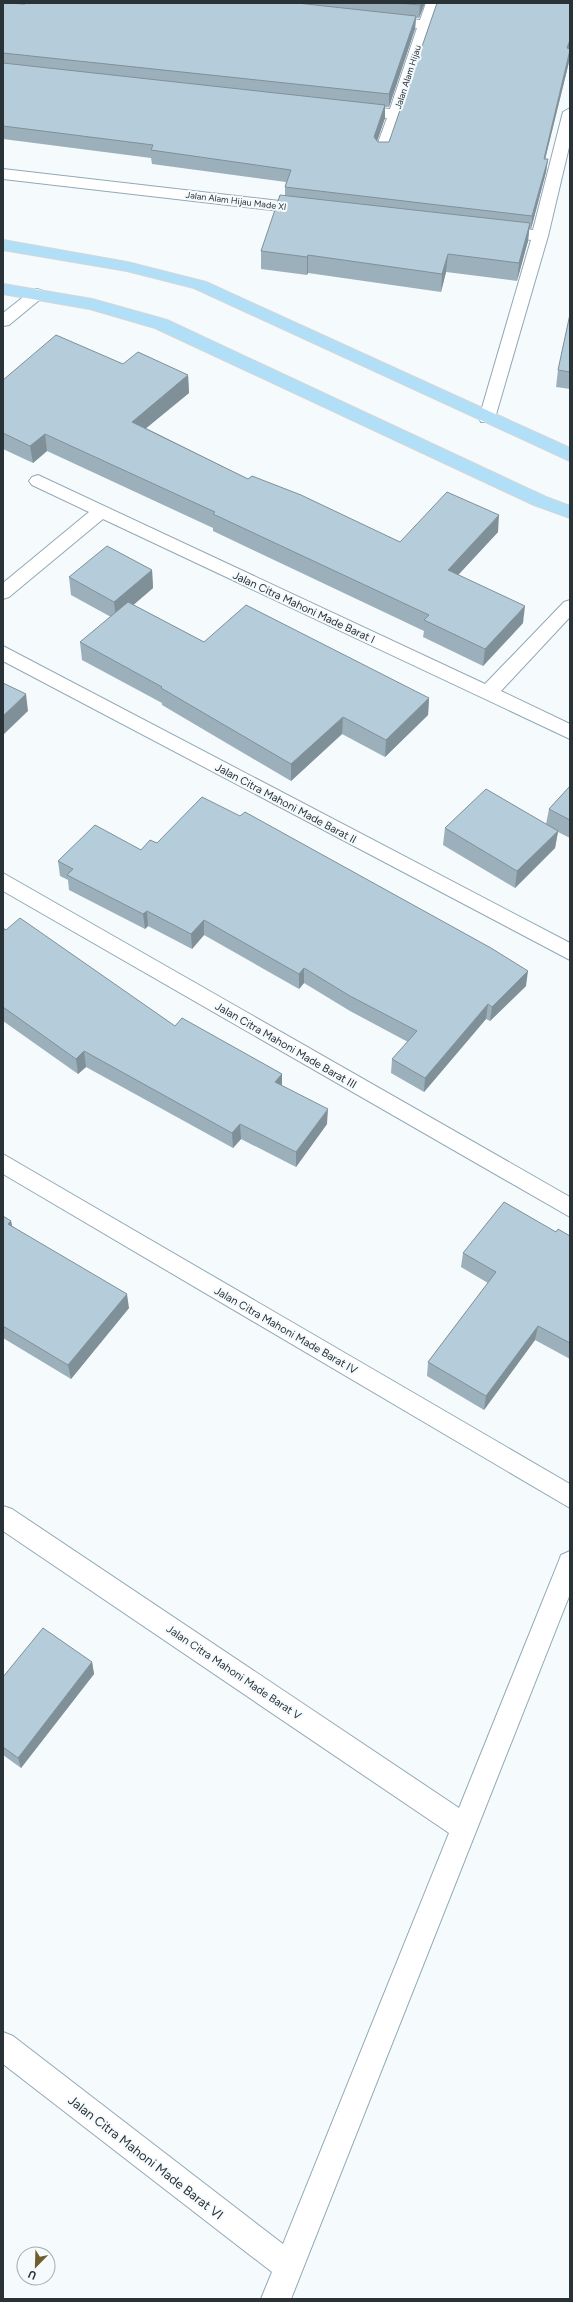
<svg xmlns="http://www.w3.org/2000/svg" width="573" height="2302" font-family="Figtree,sans-serif">
<style>
.lines{fill:none;stroke-linecap:round;stroke-linejoin:round}
.minor-casing{stroke:#92a9b6;stroke-width:2}
.major-casing{stroke:#d4d6d7;stroke-width:2}
.minor{fill:#fff;fill-rule:evenodd}
.major{fill:#b1dff8;fill-rule:evenodd}
.wall{fill:#9cb0bc}
.shaded-wall{fill:#7f9099}
.building{fill:#b5cddb;stroke:#7f9099}
.labels{text-anchor:middle;stroke-width:4;stroke-linejoin:round;paint-order:stroke}
.far-street-label{font-size:9px;fill:#293237;stroke:#f5fafd}
.street-label{font-size:11px;fill:#293237;stroke:#f5fafd}
.near-street-label{font-size:13px;fill:#293237;stroke:#f5fafd}
</style>
<rect width="100%" height="100%" fill="#f5fafd"/>
<g class="lines">
<defs>
<g id="minor">
<path d="M426 3H440L391 151 388 154H378L375 151 387 118 356 114 349 110 356 106 390 109 417 28 386 25 379 21 386 17 420 20Z"/>
<path d="M570 108V143L548 236 495 418 493 422H481L479 418 531 240 493 234 491 231 493 228 499 226 533 230 563 112Z"/>
<path d="M3 169 306 204 311 206 314 209 311 212 306 214 3 179Z"/>
<path d="M37 289 43 291 45 294 43 297 9 325 3 326V313L31 291Z"/>
<path d="M38 475 485 684 564 602 570 600V617L501 691 570 724V739L103 519 9 597 3 599V583L89 512 32 485 29 481 32 477Z"/>
<path d="M3 646 570 943V960L3 661Z"/>
<path d="M3 873 570 1197V1217L3 891Z"/>
<path d="M3 1154 570 1484V1508L3 1174Z"/>
<path d="M3 1506 12 1509 459 1808 558 1563 561 1555 570 1551V1594L291 2299H261L272 2272 3 2064V2032L13 2036 283 2244 449 1833 3 1531Z"/>
</g>
<g id="major">
<path d="M3 240 127 262 206 282 570 448V461L194 288 127 271 3 250Z"/>
<path d="M3 284 92 299 167 320 546 497 570 506V518L534 505 155 328 90 309 3 294Z"/>
</g>
</defs>
<use href="#minor" class="minor-casing"/>
<use href="#major" class="major-casing"/>
<use href="#minor" class="minor"/>
<use href="#major" class="major"/>
</g>
<g class="wall">
<path d="M3 3 25 4 26 3H425L419 18H416L415 29 389 107H385V118L377 141 378 142H389L570 3V52L569 62 545 159H548L546 172 531 229H529L528 241 517 281 446 272 441 292 308 273 307 275 261 269V251L285 195V187L286 182 152 164 151 158 3 139Z"/>
<path d="M570 314V389L556 387 558 370Z"/>
<path d="M123 364 188 375 189 393 146 428 248 479 400 542 498 532 458 575 523 623 483 666 423 637 424 631 213 531V528L47 451 33 463 3 449V380Z"/>
<path d="M152 570 153 588 133 605 204 642 429 698 428 715 385 757 342 734 291 781 162 705V703L82 660 80 642 111 617 71 595 69 577Z"/>
<path d="M570 786V838L558 832 555 848 515 888 443 845 445 828 546 824 549 809Z"/>
<path d="M157 843 526 986 490 1021 486 1019 424 1092 391 1073 392 1059 408 1042 350 1011 304 983 299 989 204 935 192 949 148 926 145 929 69 890 68 880 60 876 58 861 141 850Z"/>
<path d="M3 928 175 1026 282 1074V1086L327 1124 296 1167 241 1139 233 1148 86 1067 78 1074 3 1021Z"/>
<path d="M3 1216 11 1221 12 1226 129 1308 71 1379 3 1338Z"/>
<path d="M556 1232 570 1236V1359L535 1340 484 1410 427 1376 428 1362 488 1283 461 1267 463 1253Z"/>
<path d="M92 1662 94 1674 21 1768 3 1755V1677Z"/>
</g>
<g class="shaded-wall">
<path d="M421 3H425L419 18 420 5Z"/>
<path d="M416 16 415 29 389 107V94Z"/>
<path d="M570 40V49L567 48Z"/>
<path d="M570 50 569 62 542 172 544 159Z"/>
<path d="M385 105V118L374 150V137Z"/>
<path d="M548 159 546 172 531 229 532 216Z"/>
<path d="M530 223 528 241 517 281 519 263Z"/>
<path d="M448 254 446 272 441 292 442 274Z"/>
<path d="M308 255V273L307 275V257Z"/>
<path d="M188 375 189 393 133 439 132 422Z"/>
<path d="M45 434 47 451 33 463 30 446Z"/>
<path d="M499 515 498 532 447 587 448 570Z"/>
<path d="M152 570 153 588 116 620 114 602Z"/>
<path d="M525 606 523 623 483 666 485 649Z"/>
<path d="M26 694 28 711 3 735V716Z"/>
<path d="M429 698 428 715 385 757 386 740Z"/>
<path d="M343 717 342 734 291 781V764Z"/>
<path d="M558 831 555 848 515 888 517 871Z"/>
<path d="M147 911 148 926 145 929 143 914Z"/>
<path d="M204 920V935L192 949 191 934Z"/>
<path d="M304 968V983L299 989V974Z"/>
<path d="M528 971 526 986 490 1021 492 1007Z"/>
<path d="M488 1004 486 1019 424 1092 425 1078Z"/>
<path d="M84 1051 86 1067 78 1074 76 1059Z"/>
<path d="M282 1074V1089L275 1082Z"/>
<path d="M328 1109 327 1124 296 1167V1152Z"/>
<path d="M240 1124 241 1139 233 1148 232 1133Z"/>
<path d="M11 1221 14 1236 8 1224Z"/>
<path d="M127 1294 129 1308 71 1379 68 1365Z"/>
<path d="M538 1326 535 1340 484 1410 486 1396Z"/>
<path d="M92 1662 94 1674 21 1768 18 1758Z"/>
</g>
<g class="building">
<path d="M3 3 25 4 26 3H297L416 16 389 94 3 53Z"/>
<path d="M398 3H421L420 5Z"/>
<path d="M437 3H570V40L567 48 570 49V50L544 159H548L532 216 285 187 291 170 151 150 153 145 3 126V63L385 105 374 137 378 142H389Z"/>
<path d="M280 195 530 223 519 263 448 254 442 274 308 255 307 257 261 251Z"/>
<path d="M570 314V372L558 370Z"/>
<path d="M56 335 123 364 138 352 188 375 132 422 248 479 252 476 301 495 400 542 447 492 499 515 448 570 525 606 485 649 424 620 429 615 213 514 215 512 45 434 30 446 3 433V380Z"/>
<path d="M107 546 152 570 114 602 69 577Z"/>
<path d="M128 602 204 642 246 605 429 698 386 740 343 717 291 764 161 688 162 687 80 642Z"/>
<path d="M3 683 26 694 3 716Z"/>
<path d="M570 786V820L549 809Z"/>
<path d="M486 789 558 831 517 871 445 828Z"/>
<path d="M202 797 240 816 245 812 491 948 528 971 492 1007 488 1004 425 1078 392 1059 417 1031 350 996 304 968 299 974 204 920 191 934 147 911 143 914 67 875 73 869 58 861 95 825 141 850 150 840 157 843Z"/>
<path d="M20 918 175 1026 182 1018 282 1074 275 1082 328 1109 296 1152 240 1124 232 1133 84 1051 76 1059 3 1007V928L6 930Z"/>
<path d="M504 1202 556 1232 558 1229 570 1236V1343L538 1326 486 1396 428 1362 496 1272 463 1253Z"/>
<path d="M3 1216 11 1221 8 1224 127 1294 68 1365 3 1326Z"/>
<path d="M43 1628 92 1662 18 1758 3 1747V1677Z"/>
</g>
<g class="labels">
<g class="far-street-label">
<text transform="translate(408 77) rotate(-72)" y="3">Jalan Alam Hijau</text>
<text transform="translate(236 201) rotate(7)" y="3">Jalan Alam Hijau Made XI</text>
</g>
<g class="street-label">
<text transform="translate(304 607) rotate(25)" y="4">Jalan Citra Mahoni Made Barat I</text>
<text transform="translate(286 803) rotate(28)" y="4">Jalan Citra Mahoni Made Barat II</text>
<text transform="translate(286 1045) rotate(30)" y="4">Jalan Citra Mahoni Made Barat III</text>
<text transform="translate(286 1330) rotate(30)" y="4">Jalan Citra Mahoni Made Barat IV</text>
<text transform="translate(234 1672) rotate(34)" y="4">Jalan Citra Mahoni Made Barat V</text>
</g>
<g class="near-street-label">
<text transform="translate(146 2157) rotate(38)" y="5">Jalan Citra Mahoni Made Barat VI</text>
</g>
</g>
<rect width="573" height="2302" fill="none" stroke="#293237" stroke-width="8"/>
<g transform="translate(36 2266) rotate(203)"><circle r="19" fill="#f5fafd" stroke="#a3aaae"/>
<path d="M0-3L7 15L0 10L-7 15Z" fill="#705f2d"/>
<text y="-6" font-size="11" font-weight="bold" text-anchor="middle" fill="#293237">U</text>
</g>
</svg>
